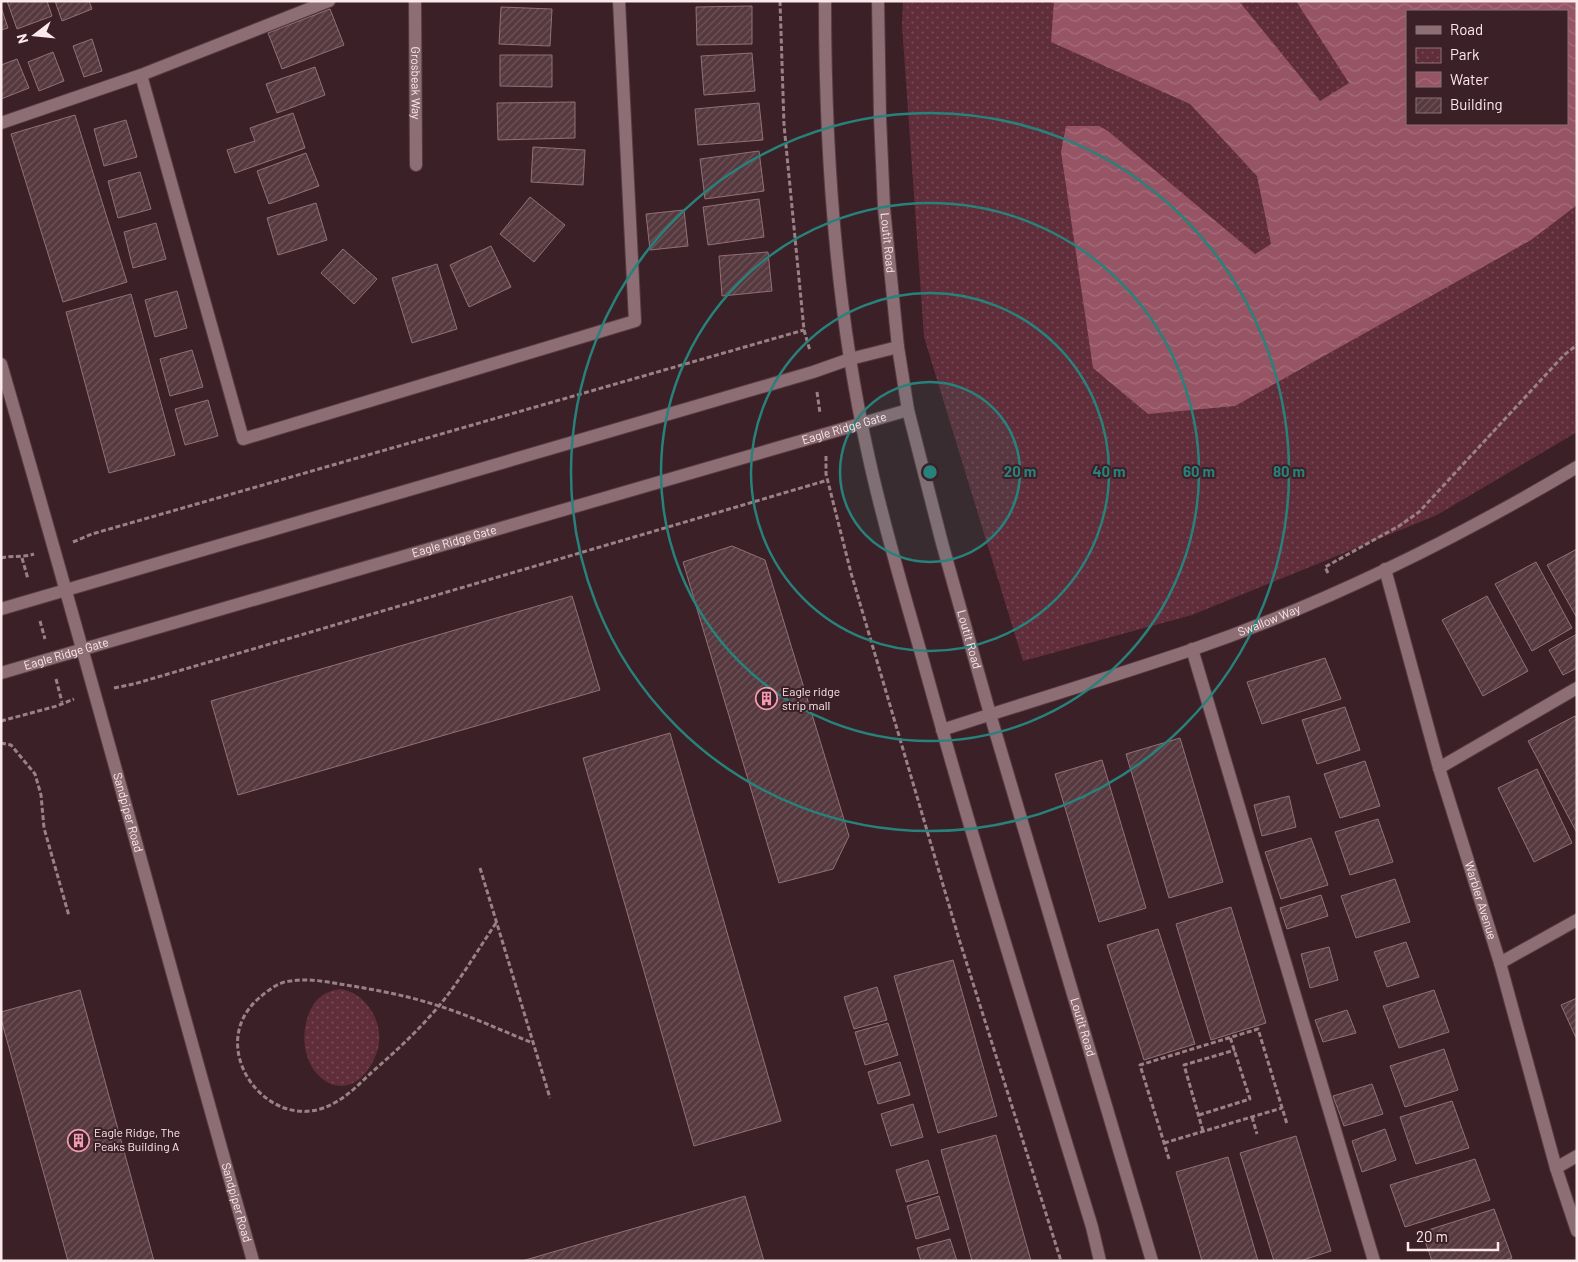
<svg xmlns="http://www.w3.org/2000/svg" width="1578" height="1262" font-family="Barlow,sans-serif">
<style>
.park{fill:url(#park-dots);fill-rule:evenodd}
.water{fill:url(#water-waves);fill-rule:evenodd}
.building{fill:url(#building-hatch);stroke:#927077}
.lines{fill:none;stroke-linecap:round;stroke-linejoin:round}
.minor-casing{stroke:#573c43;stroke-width:14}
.path{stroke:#998186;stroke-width:3;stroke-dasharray:5 2.5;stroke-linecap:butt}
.minor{stroke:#8d6e75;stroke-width:12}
.ring{fill:none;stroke:#27827b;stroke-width:2.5}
.labels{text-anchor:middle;stroke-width:4;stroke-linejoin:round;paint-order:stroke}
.street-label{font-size:12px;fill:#fce9ec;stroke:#3c2027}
.poi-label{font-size:12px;fill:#fce9ec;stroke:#3c2027;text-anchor:start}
.centre{fill:#27827b;stroke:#3c2027;stroke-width:2.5}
.ring-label{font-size:15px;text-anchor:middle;font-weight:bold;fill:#27827b;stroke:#3c2027;stroke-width:4;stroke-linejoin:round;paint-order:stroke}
</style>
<defs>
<pattern id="park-dots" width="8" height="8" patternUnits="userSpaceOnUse" patternTransform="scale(1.25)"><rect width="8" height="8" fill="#602d3a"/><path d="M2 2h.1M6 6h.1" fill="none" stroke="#784b57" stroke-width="1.8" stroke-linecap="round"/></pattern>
<pattern id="water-waves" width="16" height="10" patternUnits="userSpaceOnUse" patternTransform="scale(1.25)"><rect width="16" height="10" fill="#965464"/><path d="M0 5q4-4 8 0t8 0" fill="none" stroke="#a66d7a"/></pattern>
<pattern id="building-hatch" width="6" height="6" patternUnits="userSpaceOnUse" patternTransform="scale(1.25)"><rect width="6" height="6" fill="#56383f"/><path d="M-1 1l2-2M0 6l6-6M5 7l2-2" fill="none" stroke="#6f555b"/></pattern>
</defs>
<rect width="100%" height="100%" fill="#3c2027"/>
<g class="park">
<path d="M903 1H1577V432L1437 515 1192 615 1023 661 924 337 902 25ZM1407 11H1567V124H1407Z"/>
<path d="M341 989C370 994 388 1030 375 1057 348 1118 289 1072 308 1016 314 999 324 991 341 989Z"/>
</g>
<path class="water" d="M1054 1H1239L1320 101 1349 83 1296 1H1577V205L1531 240 1235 406 1148 414 1093 368 1061 152 1066 126H1099L1108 131 1255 254 1271 244 1257 176 1190 104 1051 42ZM1407 11H1567V124H1407Z"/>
<g class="building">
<path d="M7 1H47L52 16 17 29Z"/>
<path d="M55 1H89L92 9 62 21Z"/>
<path d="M752 6V44L697 45 696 7Z"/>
<path d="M1 7 8 28 1 30Z"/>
<path d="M501 7 552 9 550 46 499 44Z"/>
<path d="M330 9 344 45 282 69 268 33Z"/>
<path d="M92 39 102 71 84 77 73 46Z"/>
<path d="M53 52 64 81 39 91 28 62Z"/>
<path d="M752 53 755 91 704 95 701 56Z"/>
<path d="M500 55H552V87L500 86Z"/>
<path d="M17 59 29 88 1 99V65Z"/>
<path d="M315 67 325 95 277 113 266 84Z"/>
<path d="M575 102V138L498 140 497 103Z"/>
<path d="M759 103 763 140 698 145 695 109Z"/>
<path d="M293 113 305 148 235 173 227 150 255 141 250 128Z"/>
<path d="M75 115 127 282 63 302 11 134Z"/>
<path d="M126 120 137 157 104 166 94 129Z"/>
<path d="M533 147 585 150 583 185 531 182Z"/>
<path d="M759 151 764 191 705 199 700 159Z"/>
<path d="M306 153 319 186 269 204 257 171Z"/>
<path d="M140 172 151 209 118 218 108 181Z"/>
<path d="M530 197 565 225 534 262 500 234Z"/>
<path d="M759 199 764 237 708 245 703 207Z"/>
<path d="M316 203 327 240 278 255 267 218Z"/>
<path d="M684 210 688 246 650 250 646 214Z"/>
<path d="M156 223 166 259 133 268 124 232Z"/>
<path d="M491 246 511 287 469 307 450 265Z"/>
<path d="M343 249 377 279 354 304 321 273Z"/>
<path d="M768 252 772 291 722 296 719 256Z"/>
<path d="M437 264 457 329 412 343 392 278Z"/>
<path d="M177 291 187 328 155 337 145 300Z"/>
<path d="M131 294 175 455 109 473 66 312Z"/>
<path d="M192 350 203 387 170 396 160 359Z"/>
<path d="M208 400 218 436 185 445 175 409Z"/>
<path d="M732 546 765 560 849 836 833 869 779 883 683 562Z"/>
<path d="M1577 549V618L1547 565Z"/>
<path d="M1536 562 1572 628 1532 651 1495 584Z"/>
<path d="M572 596 600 690 238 795 211 701Z"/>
<path d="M1487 596 1528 671 1483 696 1442 620Z"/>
<path d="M1577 634V668L1563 675 1549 650Z"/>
<path d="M1325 658 1341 699 1262 724 1247 682Z"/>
<path d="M1345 707 1360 750 1317 764 1302 720Z"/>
<path d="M1575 716 1577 720V833L1528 741Z"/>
<path d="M670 733 781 1121 694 1146 583 758Z"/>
<path d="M1180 738 1223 882 1169 898 1126 754Z"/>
<path d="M1102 760 1146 908 1099 922 1055 774Z"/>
<path d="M1365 761 1380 806 1340 818 1324 774Z"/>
<path d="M1537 769 1572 843 1534 862 1498 788Z"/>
<path d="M1289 796 1296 827 1262 836 1254 805Z"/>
<path d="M1378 819 1393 862 1350 875 1335 832Z"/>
<path d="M1311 838 1328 885 1281 899 1265 852Z"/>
<path d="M1395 879 1410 922 1356 938 1341 896Z"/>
<path d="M1321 895 1328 916 1287 929 1280 908Z"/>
<path d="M1231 907 1266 1023 1211 1040 1176 924Z"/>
<path d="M1158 929 1195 1044 1144 1060 1107 945Z"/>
<path d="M1406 942 1419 977 1387 987 1374 952Z"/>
<path d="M1329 947 1338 980 1310 988 1301 954Z"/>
<path d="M953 960 997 1116 938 1133 894 976Z"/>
<path d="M877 987 887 1020 854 1029 844 997Z"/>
<path d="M80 990 154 1261H68L1 1019V1012Z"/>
<path d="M1434 990 1449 1032 1399 1048 1383 1006Z"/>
<path d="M1577 998V1040L1561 1005Z"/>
<path d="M1347 1010 1356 1033 1323 1042 1315 1020Z"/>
<path d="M888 1023 898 1055 865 1065 855 1032Z"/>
<path d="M1444 1049 1458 1090 1405 1107 1390 1066Z"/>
<path d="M900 1062 910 1095 878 1104 868 1072Z"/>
<path d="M1372 1084 1383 1114 1344 1126 1333 1096Z"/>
<path d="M1452 1101 1469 1148 1416 1164 1400 1117Z"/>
<path d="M913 1104 923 1137 891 1146 881 1114Z"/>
<path d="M1385 1129 1396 1160 1362 1172 1352 1141Z"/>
<path d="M996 1135 1031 1261H972L941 1150Z"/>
<path d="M1296 1136 1331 1251 1300 1261H1274L1240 1153Z"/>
<path d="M1228 1157 1258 1261H1202L1176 1172Z"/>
<path d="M1475 1159 1490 1200 1405 1227 1390 1185Z"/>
<path d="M928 1160 938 1193 906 1202 896 1170Z"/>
<path d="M745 1196 764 1261H522Z"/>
<path d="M939 1196 949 1229 916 1239 907 1206Z"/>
<path d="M1494 1209 1512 1258 1504 1261H1432L1422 1232Z"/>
<path d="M950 1239 957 1261H921L917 1248Z"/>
</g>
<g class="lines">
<defs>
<g id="minor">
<path id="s1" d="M415 1 416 165"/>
<path d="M825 1C825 153 835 306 868 454 884 529 907 602 927 675 978 860 1036 1043 1092 1227L1100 1261"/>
<path id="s2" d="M878 1 880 117 884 208 898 347 908 410 942 543 990 714 1152 1261"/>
<path d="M141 75 243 439 635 321 619 1"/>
<path d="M1 123 141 75 329 1"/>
<path id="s3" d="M1 364C88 662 168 962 253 1261"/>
<path id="s4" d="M1385 569 1439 768 1500 963 1556 1168 1577 1231"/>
<path d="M1 609 813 372 850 359 898 347"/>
<path d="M1192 649 1374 1261"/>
<path id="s5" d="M1 673 908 410"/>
<path id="s6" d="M942 730C1025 703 1109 678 1191 650 1324 604 1456 539 1577 467"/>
<path d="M1439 768 1577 688"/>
<path d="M1500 963 1577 920"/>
<path d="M1556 1168 1577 1156"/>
</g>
</defs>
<use href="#minor" class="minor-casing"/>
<g class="path">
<path d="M780 1 784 125 804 330 810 351"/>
<path d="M817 392 820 413"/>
<path d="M826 456V474L851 573 959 939 1061 1261"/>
<path d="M73 542 92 534 804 330"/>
<path d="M1 558C13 555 22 558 34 554"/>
<path d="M22 558 28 579"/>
<path d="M1328 573 1325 567 1399 526 1419 512 1564 355 1577 345"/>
<path d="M40 621 45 639"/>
<path d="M56 679 62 702"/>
<path d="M114 688 134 684 828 480"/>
<path d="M1 721 57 706 74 699"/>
<path d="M1 743 11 745 35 774 41 795 44 828 69 916"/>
<path d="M480 868 550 1098"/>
<path d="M496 923C477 951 460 981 438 1007 418 1031 395 1052 371 1073 360 1083 349 1095 336 1102 272 1141 202 1049 258 999 267 991 278 982 290 981 309 978 328 982 346 985 377 990 409 996 439 1006 471 1016 502 1031 533 1043"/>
<path d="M1199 1115 1250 1099 1230 1037"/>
<path d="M1252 1117 1257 1134"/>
<path d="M1203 1131 1184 1065 1235 1050"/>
<path d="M1164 1143 1282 1108"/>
<path d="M1169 1159 1140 1065 1258 1029 1287 1124"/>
</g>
<use href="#minor" class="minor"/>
</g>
<circle cx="930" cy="472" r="90" fill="#27827b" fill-opacity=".12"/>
<g class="ring">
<circle cx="930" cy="472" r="90"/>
<circle cx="930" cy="472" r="179"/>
<circle cx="930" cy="472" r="269"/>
<circle cx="930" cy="472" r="359"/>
</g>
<defs>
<symbol id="building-ring" viewBox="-11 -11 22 22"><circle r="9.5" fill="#3c2027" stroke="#f29aaf" stroke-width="1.5"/><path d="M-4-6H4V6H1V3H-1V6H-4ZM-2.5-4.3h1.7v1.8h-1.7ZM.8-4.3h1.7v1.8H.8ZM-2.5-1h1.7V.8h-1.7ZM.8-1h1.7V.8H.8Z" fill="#f29aaf"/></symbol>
</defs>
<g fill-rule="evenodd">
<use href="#building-ring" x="754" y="686" width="25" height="25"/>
<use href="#building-ring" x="66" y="1128" width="25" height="25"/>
</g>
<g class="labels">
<g class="street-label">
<text dy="4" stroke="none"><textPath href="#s1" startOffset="82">Grosbeak Way</textPath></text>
<text dy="4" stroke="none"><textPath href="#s2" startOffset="242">Loutit Road</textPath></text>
<text dy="4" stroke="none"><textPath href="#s5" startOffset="878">Eagle Ridge Gate</textPath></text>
<text dy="4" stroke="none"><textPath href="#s5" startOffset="472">Eagle Ridge Gate</textPath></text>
<text dy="4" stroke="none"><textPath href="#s6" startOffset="345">Swallow Way</textPath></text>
<text dy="4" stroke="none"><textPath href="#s2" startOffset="648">Loutit Road</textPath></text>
<text dy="4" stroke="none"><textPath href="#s5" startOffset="68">Eagle Ridge Gate</textPath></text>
<text dy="4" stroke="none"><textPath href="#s3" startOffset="466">Sandpiper Road</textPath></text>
<text dy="4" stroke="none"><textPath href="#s4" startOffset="345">Warbler Avenue</textPath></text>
<text dy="4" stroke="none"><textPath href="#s2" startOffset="1052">Loutit Road</textPath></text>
<text dy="4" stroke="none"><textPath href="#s3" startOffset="871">Sandpiper Road</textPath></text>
</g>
<g class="poi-label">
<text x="782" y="696">Eagle ridge<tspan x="782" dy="14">strip mall</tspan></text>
<text x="94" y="1137">Eagle Ridge, The<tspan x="94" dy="14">Peaks Building A</tspan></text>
</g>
</g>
<circle cx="930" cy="472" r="8" class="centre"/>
<g class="ring-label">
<text x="1020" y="477">20 m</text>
<text x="1109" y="477">40 m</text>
<text x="1199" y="477">60 m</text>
<text x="1289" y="477">80 m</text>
</g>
<rect width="1578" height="1262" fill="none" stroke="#fce9ec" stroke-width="5"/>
<rect x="1406" y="10" width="162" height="115" fill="#3c2027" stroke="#897076"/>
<rect x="1416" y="26" width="25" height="8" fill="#8d6e75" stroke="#897076"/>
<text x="1450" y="35" font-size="15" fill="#fce9ec">Road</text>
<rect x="1416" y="48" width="25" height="15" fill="url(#park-dots)" stroke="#897076"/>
<text x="1450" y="60" font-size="15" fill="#fce9ec">Park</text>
<rect x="1416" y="72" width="25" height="15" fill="url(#water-waves)" stroke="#897076"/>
<text x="1450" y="85" font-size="15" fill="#fce9ec">Water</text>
<rect x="1416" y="98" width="25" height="15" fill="url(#building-hatch)" stroke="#897076"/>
<text x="1450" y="110" font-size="15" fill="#fce9ec">Building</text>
<g transform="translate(35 35) rotate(254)" stroke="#3c2027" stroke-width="4" paint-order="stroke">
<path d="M0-4L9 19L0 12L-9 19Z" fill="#fce9ec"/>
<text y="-8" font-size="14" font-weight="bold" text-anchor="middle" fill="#fce9ec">N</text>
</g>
<path d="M1408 1242v8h90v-8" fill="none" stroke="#fce9ec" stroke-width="2.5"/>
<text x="1416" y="1242" font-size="15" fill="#fce9ec" stroke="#3c2027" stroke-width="4" paint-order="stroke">20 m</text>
</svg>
